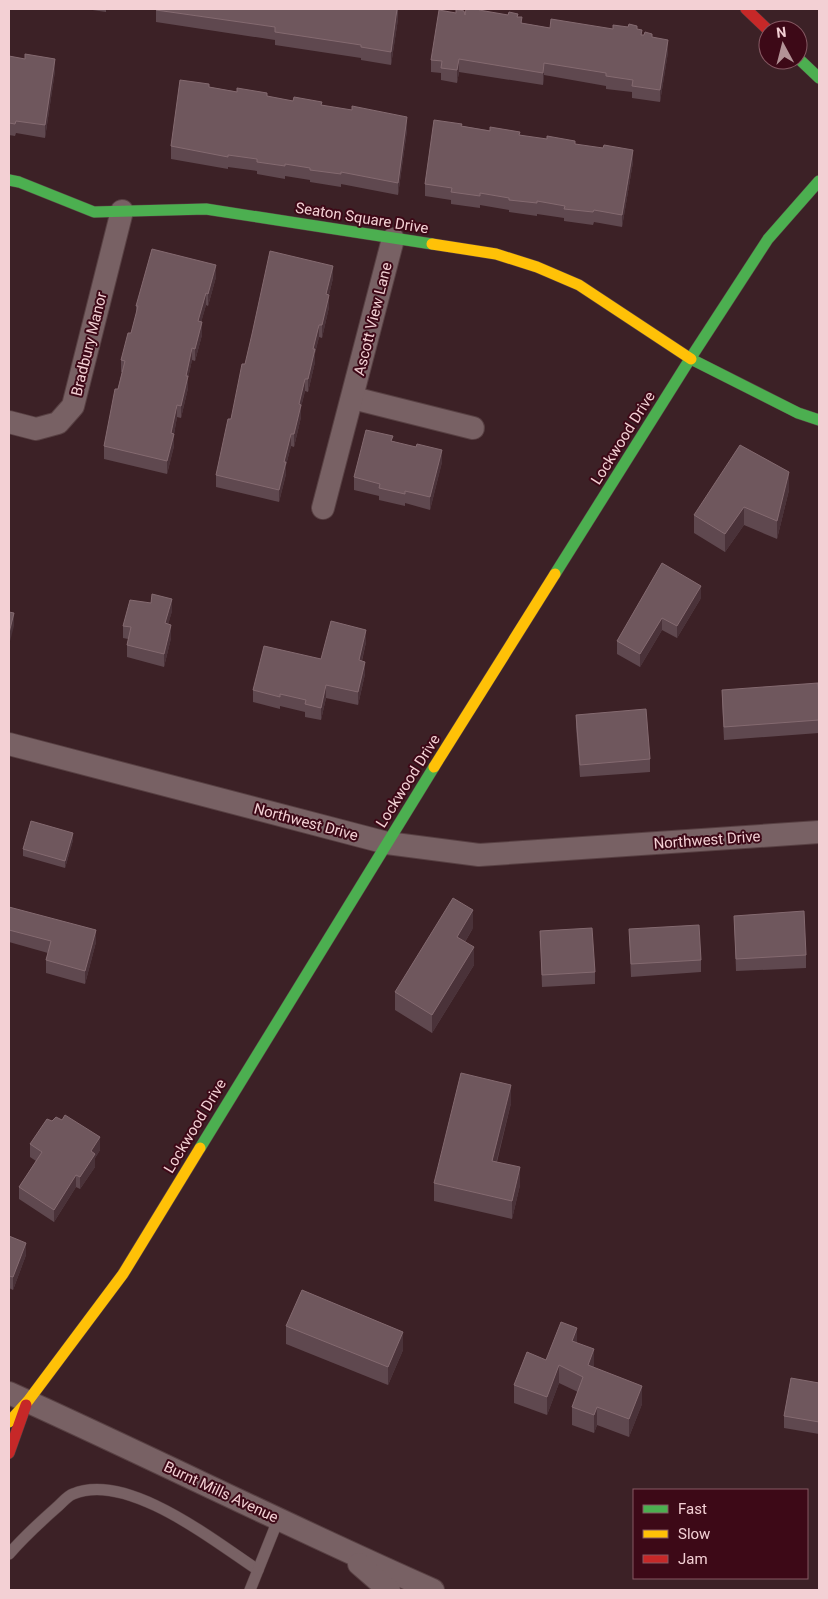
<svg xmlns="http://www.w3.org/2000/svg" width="828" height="1599" font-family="Roboto,sans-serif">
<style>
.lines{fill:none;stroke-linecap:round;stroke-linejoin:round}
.lane-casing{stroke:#584043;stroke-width:12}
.street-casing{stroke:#584043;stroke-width:24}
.fast-casing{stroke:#584043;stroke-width:12}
.slow-casing{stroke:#584043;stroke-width:12}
.jam-casing{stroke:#584043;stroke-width:12}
.lane{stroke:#786164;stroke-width:11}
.street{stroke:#786164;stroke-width:22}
.fast{stroke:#4caf50;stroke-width:11}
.slow{stroke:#ffc107;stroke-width:11}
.jam{stroke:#c62828;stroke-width:11}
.wall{fill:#5f484f}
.shaded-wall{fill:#4a3239}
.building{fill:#6f575d;stroke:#846a70}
.labels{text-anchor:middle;stroke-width:4;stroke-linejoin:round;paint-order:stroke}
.street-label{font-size:15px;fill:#f3d0d4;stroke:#3d0917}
</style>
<rect width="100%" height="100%" fill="#3c2126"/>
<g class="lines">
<defs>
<g id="lane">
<path d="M9 1554C24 1537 39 1523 56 1508 61 1504 67 1496 73 1494 127 1471 214 1541 258 1570"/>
<path d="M250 1590 278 1520"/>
</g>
<g id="street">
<path d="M353 398 473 428"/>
<path d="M9 422 36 429 58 423 73 406 122 211"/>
<path d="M323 508 393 239"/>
<path d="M9 744 387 843 479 855 819 832"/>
<path d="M9 1393C151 1457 290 1527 433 1590"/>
<path d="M359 1564 389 1590"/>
</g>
<g id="fast">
<path d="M798 58 819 78"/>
<path d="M9 180 19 182 94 212 206 209 432 244"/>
<path d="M691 359 798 413 819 420"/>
<path d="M555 574 690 359 768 239 819 181"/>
<path d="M200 1148 434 767"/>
</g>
<g id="slow">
<path d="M432 244 496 254 537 267 579 285 691 359"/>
<path d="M434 767 555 574"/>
<path d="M9 1422 28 1401 123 1274 200 1148"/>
</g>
<g id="jam">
<path d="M746 9 768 30"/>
<path d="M9 1453 26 1405"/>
</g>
</defs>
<use href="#lane" class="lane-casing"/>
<use href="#street" class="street-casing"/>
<use href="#fast" class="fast-casing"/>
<use href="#slow" class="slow-casing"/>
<use href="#jam" class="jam-casing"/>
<use href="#lane" class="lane"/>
<use href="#street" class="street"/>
<use href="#fast" class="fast"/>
<use href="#slow" class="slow"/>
<use href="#jam" class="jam"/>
</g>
<g class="wall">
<path d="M86 9H106V12Z"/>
<path d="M156 9H398V19L391 65 361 60V58L275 45V40L156 22Z"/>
<path d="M480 11 518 17 522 23 550 28 613 29H637L642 35 652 37 668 52 660 102 632 98V92L606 89V86L544 75 543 85 459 72 457 83 441 80V73L431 72V60Z"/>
<path d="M9 56 55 71 45 138 16 133 15 136 9 135Z"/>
<path d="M209 87 293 101 322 105 407 130 398 195 341 184V187L310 182V180L285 176V179L257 174V171L228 167V169L171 159V146Z"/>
<path d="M462 126 520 135 633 162 622 227 594 222 593 225 564 221V218L537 214V216L509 212V210L480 205V208L451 204V200L425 196V184Z"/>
<path d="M216 277 208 306 206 305 201 322 202 335 195 361 192 360 188 378V388L181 418 177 417 174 434V446L167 474 104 459V446L122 372H121V360L131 333 136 316V306Z"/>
<path d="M333 278 329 295V307L322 338 319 337 315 353V362L308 392 305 391 301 407V417L294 447 291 446 286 465V474L279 502 216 487V475L245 364Z"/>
<path d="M393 441 442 462 430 510 405 503V506L379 500V496L354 490V477Z"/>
<path d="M789 490 777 539 744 525 725 552 694 533V515Z"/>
<path d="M701 598 677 638 662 630 640 667 617 654V641Z"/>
<path d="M172 611 168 624 171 638 164 667 127 657V645L128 639 123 638V626Z"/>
<path d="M366 642 362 661 365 674 358 705 326 698 321 720 305 717V712L280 706V709L253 702V690L321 659Z"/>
<path d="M722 690 819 697V733L724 740 722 702Z"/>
<path d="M576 715 650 759V772L580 777 576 727Z"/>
<path d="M73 840 65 868 23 856V849Z"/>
<path d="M9 907 96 942 85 984 46 973V960L48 953 9 942Z"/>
<path d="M734 916 806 955V968L736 971Z"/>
<path d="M473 928 465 942 474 965 432 1033 395 1010V992Z"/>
<path d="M629 929 701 960V972L631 977Z"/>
<path d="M540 931 595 972V984L542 987Z"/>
<path d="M511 1103 497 1162 520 1185 512 1219 434 1201V1183Z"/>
<path d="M30 1144 100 1150 95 1158V1167L80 1189 76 1187 54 1222 19 1199V1187L36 1161 30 1157Z"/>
<path d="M9 1236 26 1255 13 1290 9 1288Z"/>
<path d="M286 1326 403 1350 388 1385 286 1344Z"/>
<path d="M577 1343 594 1367 642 1404 629 1437 597 1425 594 1433 572 1425V1407L578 1392 559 1383 547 1415 514 1403V1385L546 1360Z"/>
<path d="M819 1383V1434L784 1428V1416Z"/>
</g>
<g class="shaded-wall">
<path d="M397 9 398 19 391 65V52Z"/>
<path d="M668 40V52L660 102V90Z"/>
<path d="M55 59V71L45 138V125Z"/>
<path d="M459 59V72L457 83V70Z"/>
<path d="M544 63V75L543 85V73Z"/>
<path d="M407 117V130L398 195V183Z"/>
<path d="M633 150V162L622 227V215Z"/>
<path d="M216 265V277L208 306V294Z"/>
<path d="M333 266V278L326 307V294Z"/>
<path d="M206 293V305L198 334V321Z"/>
<path d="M329 295V307L322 338V325Z"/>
<path d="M202 322V335L195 361V349Z"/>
<path d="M319 325V337L315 353V362L308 392V379L313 349Z"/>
<path d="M192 348V360L188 378V388L181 418V406L186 376Z"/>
<path d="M305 379V391L301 407V417L294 447V434L299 404Z"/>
<path d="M177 405V417L174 434V446L167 474V461L171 433Z"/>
<path d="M291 434V446L286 465V474L279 502V490L284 462Z"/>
<path d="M442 450V462L430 510V497Z"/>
<path d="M789 472V490L777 539V521Z"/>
<path d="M744 507V525L725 552V534Z"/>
<path d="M701 586V598L677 638V626Z"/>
<path d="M172 599V611L165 636V623Z"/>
<path d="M14 613V626L9 645V633Z"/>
<path d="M662 618V630L640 667V654Z"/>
<path d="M171 625V638L164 667V654Z"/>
<path d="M366 630V642L359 672V660Z"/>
<path d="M365 662V674L358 705V692Z"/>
<path d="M326 685V698L321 720V708Z"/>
<path d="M73 833V840L65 868V861Z"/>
<path d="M473 910V928L457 955V937Z"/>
<path d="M96 930V942L85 984V971Z"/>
<path d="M474 947V965L432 1033V1015Z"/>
<path d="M511 1085V1103L492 1179V1161Z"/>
<path d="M100 1137V1150L95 1158V1167L80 1189V1177L91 1151Z"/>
<path d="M520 1167V1185L512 1219V1201Z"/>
<path d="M76 1175V1187L54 1222V1210Z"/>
<path d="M26 1243V1255L13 1290V1277Z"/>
<path d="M577 1328V1345L572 1341Z"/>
<path d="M403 1332V1350L388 1385V1367Z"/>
<path d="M594 1349V1367L588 1383V1365Z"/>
<path d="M559 1365V1383L547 1415V1397Z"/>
<path d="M642 1386V1404L629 1437V1419Z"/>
<path d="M597 1407V1425L594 1433V1415Z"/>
</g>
<g class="building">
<path d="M156 9H397L391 52 361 47V45L275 32V27L156 10Z"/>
<path d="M456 9 464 11 465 15 466 9H480L479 10 508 15 509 12 518 14 517 17H522L521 23 550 28 551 19 613 29V25L628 27 629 24 637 26V29L642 30 641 35H644L645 32 652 34V37L668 40 660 90 632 86 633 80 606 76V73L544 63 543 73 459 59 457 70 441 68 442 61 431 60 439 10 456 13Z"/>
<path d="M25 54 55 59 45 125 16 121 15 124 9 123V56L25 59Z"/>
<path d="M180 80 209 84V87L237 92V88L267 93V96L293 101 294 97 322 102 321 105 352 110V106L407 117 398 183 341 172V174L310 170V168L285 164V166L257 162V159L228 155V157L171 146Z"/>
<path d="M434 120 462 124 461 126 490 131V127L520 132 519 135 547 139V136L575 141V144L603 148 604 145 633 150 622 215 594 210 593 212 564 209 565 206 537 201V203L509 200V198L480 193V196L451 192 452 188 425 184Z"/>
<path d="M152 249 216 265 208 294 206 293 198 321 202 322 195 349 192 348 186 376H188L181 406 177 405 171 433 174 434 167 461 104 446 115 389H118L125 361 121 360 128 333H131L138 306H136Z"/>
<path d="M270 251 333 266 326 294 329 295 322 325H319L313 349H315L308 379H305L299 404 301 405 294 434H291L284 462H286L279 490 216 475 228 419H231L242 364H245L252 334Z"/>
<path d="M366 430 393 436 391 441 416 447 417 444 442 450 430 497 405 491V494L379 488 380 484 354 477Z"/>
<path d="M740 445 789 472 777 521 744 507 725 534 694 515Z"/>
<path d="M662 563 701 586 677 626 662 618 640 654 617 641Z"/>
<path d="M152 594 172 599 165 623 171 625 164 654 127 645 131 627 123 626 130 600 151 603Z"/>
<path d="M9 612 14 613 9 633Z"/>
<path d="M331 621 366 630 359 660 365 662 358 692 326 685 321 708 305 704 306 700 280 694V697L253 690 264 646 321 659Z"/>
<path d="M818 683 819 697V720L724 727 722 690Z"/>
<path d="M646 709 650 759 580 765 576 715Z"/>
<path d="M31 821 73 833 65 861 23 849Z"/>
<path d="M453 898 473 910 457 937 474 947 432 1015 395 992Z"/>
<path d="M9 907 96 930 85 971 46 960 51 941 9 930Z"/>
<path d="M804 911 806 955 736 959 734 916Z"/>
<path d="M699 925 701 960 631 964 629 929Z"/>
<path d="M592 928 595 972 542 975 540 931Z"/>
<path d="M461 1073 511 1085 492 1161 520 1167 512 1201 434 1183Z"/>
<path d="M65 1115 100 1137 91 1151 95 1154 80 1177 76 1175 54 1210 19 1187 42 1152 30 1144 47 1119 52 1121 56 1117 62 1120Z"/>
<path d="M9 1236 26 1243 13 1277 9 1276Z"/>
<path d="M302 1290 403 1332 388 1367 286 1326Z"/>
<path d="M561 1322 577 1328 572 1341 594 1349 588 1365 642 1386 629 1419 597 1407 594 1415 572 1407 583 1377 559 1365 547 1397 514 1385 527 1352 546 1360Z"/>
<path d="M791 1378 819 1383V1422L784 1416Z"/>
</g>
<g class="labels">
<g class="street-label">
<text transform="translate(362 218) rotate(9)" y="5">Seaton Square Drive</text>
<text transform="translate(373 319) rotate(-76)" y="5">Ascott View Lane</text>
<text transform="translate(89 344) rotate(-76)" y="5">Bradbury Manor</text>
<text transform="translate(623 438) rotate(-58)" y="5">Lockwood Drive</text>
<text transform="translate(408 781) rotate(-58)" y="5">Lockwood Drive</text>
<text transform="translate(306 822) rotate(15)" y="5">Northwest Drive</text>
<text transform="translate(707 840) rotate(-4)" y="5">Northwest Drive</text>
<text transform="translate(195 1126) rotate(-59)" y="5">Lockwood Drive</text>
<text transform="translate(221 1492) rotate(25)" y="5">Burnt Mills Avenue</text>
</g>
</g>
<rect width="828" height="1599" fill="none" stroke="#f3d0d4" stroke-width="20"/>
<rect x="633" y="1489" width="175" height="90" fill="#3d0917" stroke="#865963"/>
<rect x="643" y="1505" width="25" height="8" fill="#4caf50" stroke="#865963"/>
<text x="678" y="1514" font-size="15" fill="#f3d0d4">Fast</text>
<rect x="643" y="1530" width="25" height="8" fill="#ffc107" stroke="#865963"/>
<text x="678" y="1539" font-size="15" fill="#f3d0d4">Slow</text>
<rect x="643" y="1555" width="25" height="8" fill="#c62828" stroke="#865963"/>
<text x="678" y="1564" font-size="15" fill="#f3d0d4">Jam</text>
<g transform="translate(783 45) rotate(353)"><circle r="24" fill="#3d0917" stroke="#865963"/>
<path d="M0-4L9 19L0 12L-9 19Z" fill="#b39397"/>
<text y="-8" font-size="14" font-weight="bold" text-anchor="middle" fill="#f3d0d4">N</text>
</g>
</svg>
